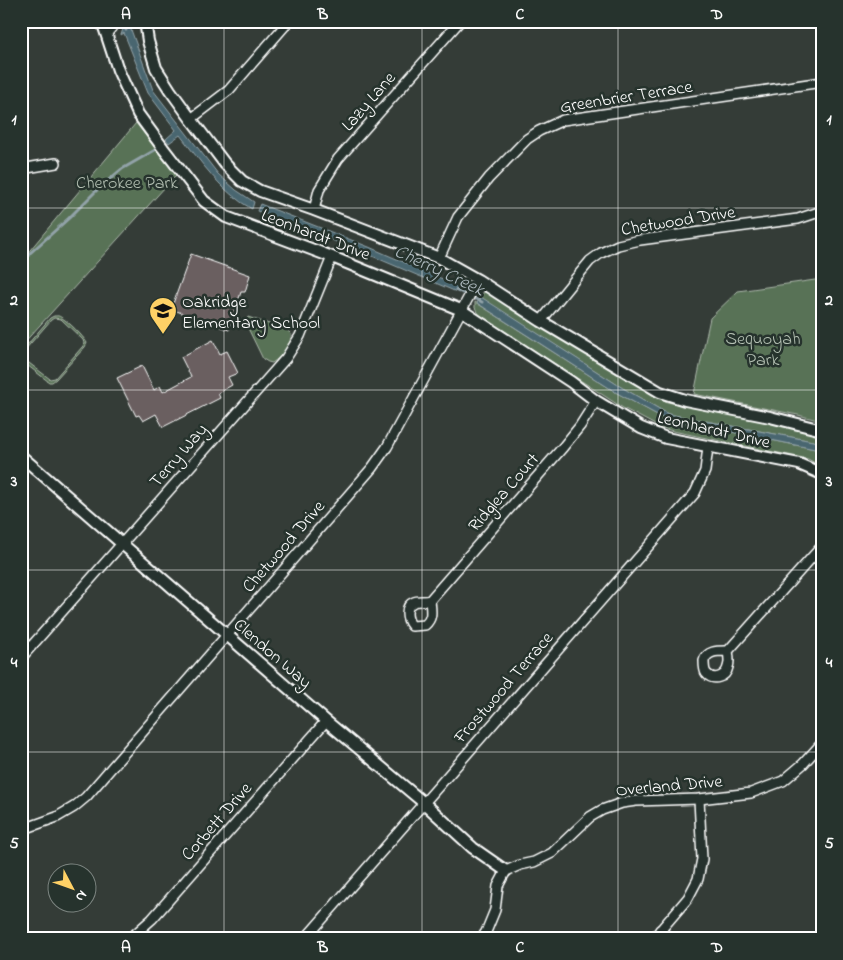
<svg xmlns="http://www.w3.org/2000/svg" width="843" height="960" font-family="'Indie Flower',sans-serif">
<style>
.green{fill:#597257;stroke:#acb8ab;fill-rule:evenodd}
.water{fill:#4a6670;stroke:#92a3a9}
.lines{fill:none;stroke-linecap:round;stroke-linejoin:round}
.stream{stroke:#92a3a9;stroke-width:3}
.building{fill:#6a5f61;stroke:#fff}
.minor-casing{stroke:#fff;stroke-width:12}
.tertiary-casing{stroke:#fff;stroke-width:14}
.minor{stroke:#26332d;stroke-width:9}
.tertiary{stroke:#26332d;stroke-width:10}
.grid{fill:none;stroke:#fff;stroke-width:1;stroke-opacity:0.55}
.labels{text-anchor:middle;stroke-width:5;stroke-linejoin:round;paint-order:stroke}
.street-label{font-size:18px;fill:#fff;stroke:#26332d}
.park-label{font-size:18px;fill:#b4c0b3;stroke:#26332d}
.poi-label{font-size:18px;fill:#fff;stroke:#26332d;text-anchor:start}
.water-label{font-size:19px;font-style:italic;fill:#aebabf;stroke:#26332d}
.neatline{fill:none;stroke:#fff;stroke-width:2}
.grid-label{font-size:16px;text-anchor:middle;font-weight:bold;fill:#fff}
</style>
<rect width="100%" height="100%" fill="#343c37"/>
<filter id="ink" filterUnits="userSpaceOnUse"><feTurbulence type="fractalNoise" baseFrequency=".02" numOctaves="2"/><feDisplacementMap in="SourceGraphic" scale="10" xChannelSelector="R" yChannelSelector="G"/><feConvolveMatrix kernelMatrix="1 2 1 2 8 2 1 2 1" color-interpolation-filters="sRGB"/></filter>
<g filter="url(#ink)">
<g class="green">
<path d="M136 123 176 175 21 346V267L25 256Z"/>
<path d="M822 279V421L798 415 694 394 710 318 738 291Z"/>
<path d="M485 292 493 293 614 372 667 402 805 429 822 435V444L818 442 668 414 621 387 478 296Z"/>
<path d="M475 302 617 393 663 418 815 449 822 453V467L808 459 673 431 659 427 623 408 480 315 475 308Z"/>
<path d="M54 316C58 316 58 315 62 318 69 322 83 336 87 343L85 347 56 379 52 382H49L23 362C21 358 21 355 22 351L50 318ZM54 318 61 319 83 340 84 343 83 346 55 378 50 379 25 360 23 357 24 351 51 320Z"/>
<path d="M248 317 287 330 291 334C292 344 281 357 272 363L268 362 263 359 246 324Z"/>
</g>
<g class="water">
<path d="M128 23 132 25 130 27 153 90 218 174 236 190 254 202 252 209C221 192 201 162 180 135L169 143 166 139 176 130 148 93 124 33 121 35 123 29Z"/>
<path d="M260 204 369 247 461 287 459 293 365 253 257 211Z"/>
<path d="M481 297 621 387 668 414 818 442 822 444V453L815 449 663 418 617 393 477 303Z"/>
</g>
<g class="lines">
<g class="stream">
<path d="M123 21 126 30"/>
<path d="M21 273 29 254 69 218 98 189 122 169 155 150"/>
<path d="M456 290 482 302"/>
</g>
</g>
<g class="building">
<path d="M191 254 250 275 245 292H241L229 330 171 309Z"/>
<path d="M213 340 220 354 227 351 238 373 228 377 232 385 218 393 220 398 163 427 156 414 143 421 139 415 136 416 117 378 142 366 154 390 160 386 163 392 191 377 181 357Z"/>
</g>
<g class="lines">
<defs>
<g id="minor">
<path d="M107 33 117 21"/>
<path d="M191 119 229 90 289 21"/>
<path d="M21 169 56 163"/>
<path d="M314 210 319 190 338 159 460 21"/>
<path d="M439 258 458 217 489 178 527 139 539 131 563 120 822 82"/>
<path d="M541 321 571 284 590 261 601 253 618 245 640 240 798 219 822 211"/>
<path d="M430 600C431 611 433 618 425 625L412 626C406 619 404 606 414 602 418 600 425 602 430 600L563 447 580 426 596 401"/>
<path d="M728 651C719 651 707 650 704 661 704 665 704 670 706 673 713 682 726 677 728 667 730 662 729 657 728 651L822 546"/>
<path d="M21 658 286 358 300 336 332 257"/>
<path d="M21 830 57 817 74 807 86 797 227 635 372 468 387 447 478 280"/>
<path d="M660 930 670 939"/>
<path d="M127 939 134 935 152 919 326 721"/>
<path d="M305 939 695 493 705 471 708 447"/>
<path d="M481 939 486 932 495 910 498 886 506 871 520 865 534 862 552 853 590 817 602 810 622 803 636 801 699 799 751 793 783 781 803 764 822 743"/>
<path d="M653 939 688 898 698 879 702 859 699 799"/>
</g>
<g id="tertiary">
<path d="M102 21 118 70 138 114 163 148 204 201 226 217 332 257 461 310 571 382 596 401 641 428 666 438 799 464 822 474"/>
<path d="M145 21 148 41 156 68 170 90 191 119 225 164 242 181 260 191 314 210 439 258 478 280 541 321 660 392 685 400 770 417 822 430"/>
<path d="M21 456 326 721 424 803 473 848 506 871"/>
</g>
</defs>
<use href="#minor" class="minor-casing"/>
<use href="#tertiary" class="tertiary-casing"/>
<use href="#minor" class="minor"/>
<use href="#tertiary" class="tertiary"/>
</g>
</g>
<path class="grid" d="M224 21V939M422 21V939M618 21V939M21 208H822M21 390H822M21 570H822M21 752H822"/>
<defs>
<symbol id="school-pin" viewBox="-11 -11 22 30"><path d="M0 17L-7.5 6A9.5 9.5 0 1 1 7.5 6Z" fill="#ffd166" stroke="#26332d"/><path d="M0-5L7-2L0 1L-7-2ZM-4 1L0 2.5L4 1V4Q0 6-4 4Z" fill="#111"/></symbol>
</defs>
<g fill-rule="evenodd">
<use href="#school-pin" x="147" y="295" width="32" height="43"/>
</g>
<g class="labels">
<g class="street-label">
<text transform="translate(626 96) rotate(-9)" y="6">Greenbrier Terrace</text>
<text transform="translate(368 101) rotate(-49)" y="6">Lazy Lane</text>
<text transform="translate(678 220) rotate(-9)" y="6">Chetwood Drive</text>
<text transform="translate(316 234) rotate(21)" y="6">Leonhardt Drive</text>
<text transform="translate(714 429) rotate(13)" y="6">Leonhardt Drive</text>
<text transform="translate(178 455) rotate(-49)" y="6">Terry Way</text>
<text transform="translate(503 492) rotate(-49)" y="6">Ridglea Court</text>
<text transform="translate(283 546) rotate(-49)" y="6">Chetwood Drive</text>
<text transform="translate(273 653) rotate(41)" y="6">Clendon Way</text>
<text transform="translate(503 687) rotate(-49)" y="6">Frostwood Terrace</text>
<text transform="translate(669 785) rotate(-5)" y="6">Overland Drive</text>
<text transform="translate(216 821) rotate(-49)" y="6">Corbett Drive</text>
</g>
<g class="park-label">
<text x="127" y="188">Cherokee Park</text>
<text x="763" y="344">Sequoyah<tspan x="763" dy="21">Park</tspan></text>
</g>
<g class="poi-label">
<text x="182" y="307">Oakridge<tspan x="182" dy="21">Elementary School</tspan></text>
</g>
<g class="water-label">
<text transform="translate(440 269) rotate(25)" y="7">Cherry Creek</text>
</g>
</g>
<rect width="843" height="960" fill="none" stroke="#26332d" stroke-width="55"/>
<g transform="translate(72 888) rotate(131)"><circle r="24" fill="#26332d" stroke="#7d8581"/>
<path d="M0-4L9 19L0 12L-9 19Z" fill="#ffd166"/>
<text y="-8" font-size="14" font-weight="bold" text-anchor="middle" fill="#ffffff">N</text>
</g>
<rect x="28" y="28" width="788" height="904" class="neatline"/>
<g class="grid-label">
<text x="126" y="19">A</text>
<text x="323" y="19">B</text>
<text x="520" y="19">C</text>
<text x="717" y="19">D</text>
<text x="14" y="124">1</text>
<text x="829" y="124">1</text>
<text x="14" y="305">2</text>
<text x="829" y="305">2</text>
<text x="14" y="486">3</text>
<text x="829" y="486">3</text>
<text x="14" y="667">4</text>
<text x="829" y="667">4</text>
<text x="14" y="848">5</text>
<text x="829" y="848">5</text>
<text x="126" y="952">A</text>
<text x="323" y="952">B</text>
<text x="520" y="952">C</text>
<text x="717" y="952">D</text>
</g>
</svg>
